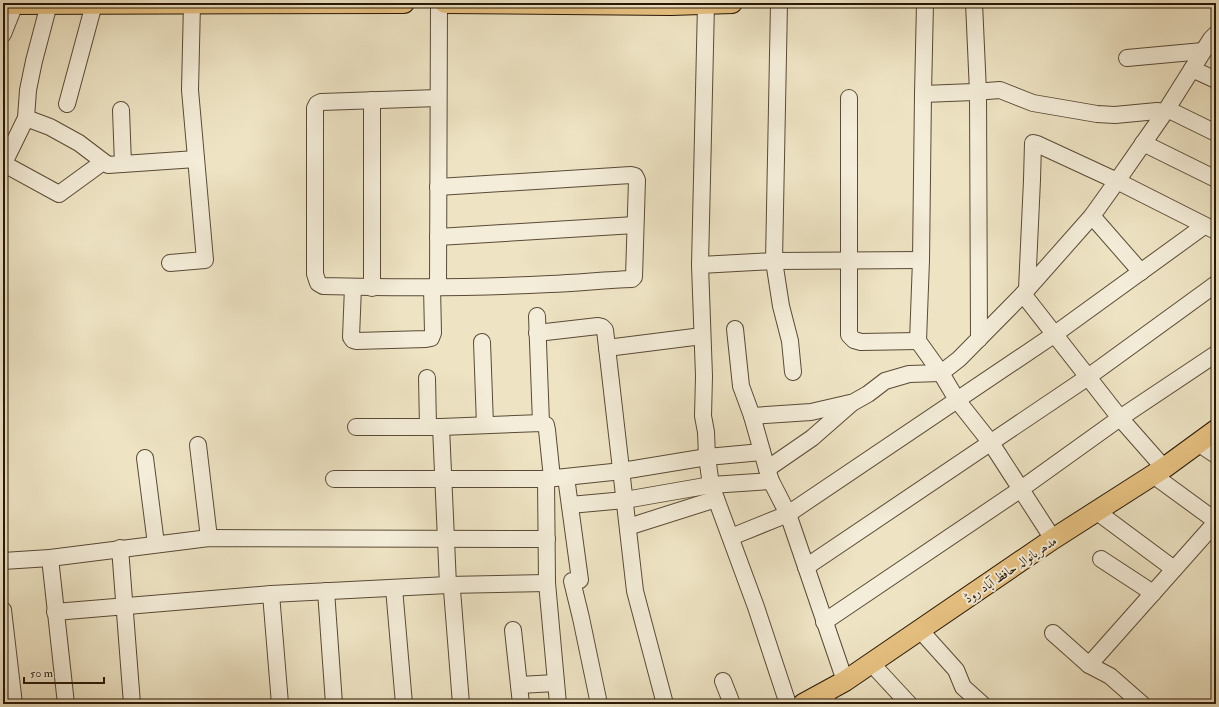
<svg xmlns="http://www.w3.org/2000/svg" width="1219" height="707" font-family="'IM FELL Double Pica',Amiri,serif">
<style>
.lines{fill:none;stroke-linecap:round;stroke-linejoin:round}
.minor-casing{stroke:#5a4a36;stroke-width:18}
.major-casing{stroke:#291706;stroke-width:22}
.minor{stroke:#f4edd9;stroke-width:16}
.major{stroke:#e7c282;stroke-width:20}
.labels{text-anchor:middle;stroke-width:4;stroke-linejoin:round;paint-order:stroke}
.street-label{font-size:13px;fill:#291706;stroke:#f4edd9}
</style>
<rect width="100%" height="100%" fill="#eee4c4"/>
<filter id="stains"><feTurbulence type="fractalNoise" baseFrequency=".005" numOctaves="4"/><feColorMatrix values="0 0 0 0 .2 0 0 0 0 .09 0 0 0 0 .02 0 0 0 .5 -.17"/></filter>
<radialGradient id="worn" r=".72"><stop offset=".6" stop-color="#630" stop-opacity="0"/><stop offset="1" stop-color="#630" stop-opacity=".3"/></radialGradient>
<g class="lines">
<defs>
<g id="minor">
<path d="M779 3 774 261 781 306 790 341 793 372"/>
<path d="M925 3 923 94 921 260 918 341 941 373 957 400 991 443 1053 539"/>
<path d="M974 3 978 92 979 339"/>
<path d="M706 4 700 265 704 376 703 416 706 432 707 457 711 485 756 607 788 704"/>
<path d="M3 34 15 4"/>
<path d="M1127 58 1203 51"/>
<path d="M1192 69 1216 80"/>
<path d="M923 94 974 92 1000 90 1033 103 1097 114 1115 115 1157 111 1165 112"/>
<path d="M849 98V335L854 340 861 342 918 341"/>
<path d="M372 100V288"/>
<path d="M67 104 94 4"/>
<path d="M1167 109 1216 133"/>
<path d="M121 110 123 164"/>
<path d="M26 118 50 127 79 143 108 165 196 159"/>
<path d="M1143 143 1216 179"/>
<path d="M4 164 59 194 103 162"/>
<path d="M3 165 26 118 28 90 34 61 49 4"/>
<path d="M438 187 631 175 635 176 637 180 634 277 632 279C605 280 577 283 550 284 475 288 399 288 323 286L318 283 315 274V108L317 104 321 102 438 98"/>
<path d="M1092 216 1141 272"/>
<path d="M438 237 635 225"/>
<path d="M170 263 205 260 190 90 192 3"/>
<path d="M700 265 774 261 921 260"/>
<path d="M353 287 351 337 353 340 356 341 426 339 431 338 433 333 432 287"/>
<path d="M438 287 439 3"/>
<path d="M1027 289 1032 180 1033 143 1037 144 1117 181 1216 231"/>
<path d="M1023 294 1120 418 1164 468"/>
<path d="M537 316 541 423"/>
<path d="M735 329 741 386 752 416 767 469 771 481 788 514 845 681"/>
<path d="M537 333 598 326 602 327 605 330 635 591 665 704"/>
<path d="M482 342 485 425"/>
<path d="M607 348 702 336"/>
<path d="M427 378 428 427"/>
<path d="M752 416 811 412 850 403"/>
<path d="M356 427H441L541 423 546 425 547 430 552 478"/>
<path d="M441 427 448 585 452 590 461 704"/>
<path d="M1198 443 1216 455"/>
<path d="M198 445 209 538"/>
<path d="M145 458 156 544"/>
<path d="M767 469 812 438 852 403 868 394 885 381 909 374 941 373 959 359 1023 294 1092 216 1117 181 1165 112 1211 39 1216 34"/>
<path d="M1153 475 1216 521"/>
<path d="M566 477 580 580 572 581 581 618 599 704"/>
<path d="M334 479H546L622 471 707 457 762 452"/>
<path d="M546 479 547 583 558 704"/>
<path d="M570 505 625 500 711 485 771 481"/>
<path d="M1096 511 1174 569"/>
<path d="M628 527 716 499"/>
<path d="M731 537 788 514 1055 334 1204 226"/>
<path d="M120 548 132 704"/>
<path d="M50 558 66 704"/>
<path d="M1101 559 1153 593"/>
<path d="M3 561 50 558 209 538 547 539"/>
<path d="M806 567 1088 377 1216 284"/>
<path d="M394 588 404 704"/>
<path d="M326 591 334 704"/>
<path d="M271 594 280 704"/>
<path d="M3 610 14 704"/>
<path d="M55 612 271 594 448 585 547 583"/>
<path d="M824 622 1021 489 1120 418 1216 354"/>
<path d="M513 630 521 704"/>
<path d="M920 630 956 670 963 687 982 704"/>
<path d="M1053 633 1089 665 1110 676 1142 704"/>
<path d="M871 663 909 704"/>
<path d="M1089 665 1216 522"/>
<path d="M723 681 732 704"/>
<path d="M519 685 556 683"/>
<path d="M820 695 829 704"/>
</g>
<g id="major">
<path d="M445 3 671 5 732 3"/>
<path d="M3 4 404 3"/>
<path d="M803 704 845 681 1053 539 1164 468 1216 430"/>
</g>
</defs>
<use href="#minor" class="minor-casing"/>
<use href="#major" class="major-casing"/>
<use href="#minor" class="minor"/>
<use href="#major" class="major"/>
</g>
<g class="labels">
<g class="street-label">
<text transform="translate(1010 569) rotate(-34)" y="5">مدھریانوالہ حافظ آباد روڈ</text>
</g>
</g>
<rect width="1219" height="707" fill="none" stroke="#eee4c4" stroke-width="16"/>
<rect x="4" y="4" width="1211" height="699" fill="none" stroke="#291706" stroke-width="2"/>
<rect x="8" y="8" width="1203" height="691" fill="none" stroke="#291706"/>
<path d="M24 677v6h80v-6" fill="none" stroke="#291706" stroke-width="2"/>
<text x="30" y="677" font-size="12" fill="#291706" stroke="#f4edd9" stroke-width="3" paint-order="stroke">50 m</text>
<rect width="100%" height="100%" filter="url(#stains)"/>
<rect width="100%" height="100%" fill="url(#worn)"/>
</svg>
